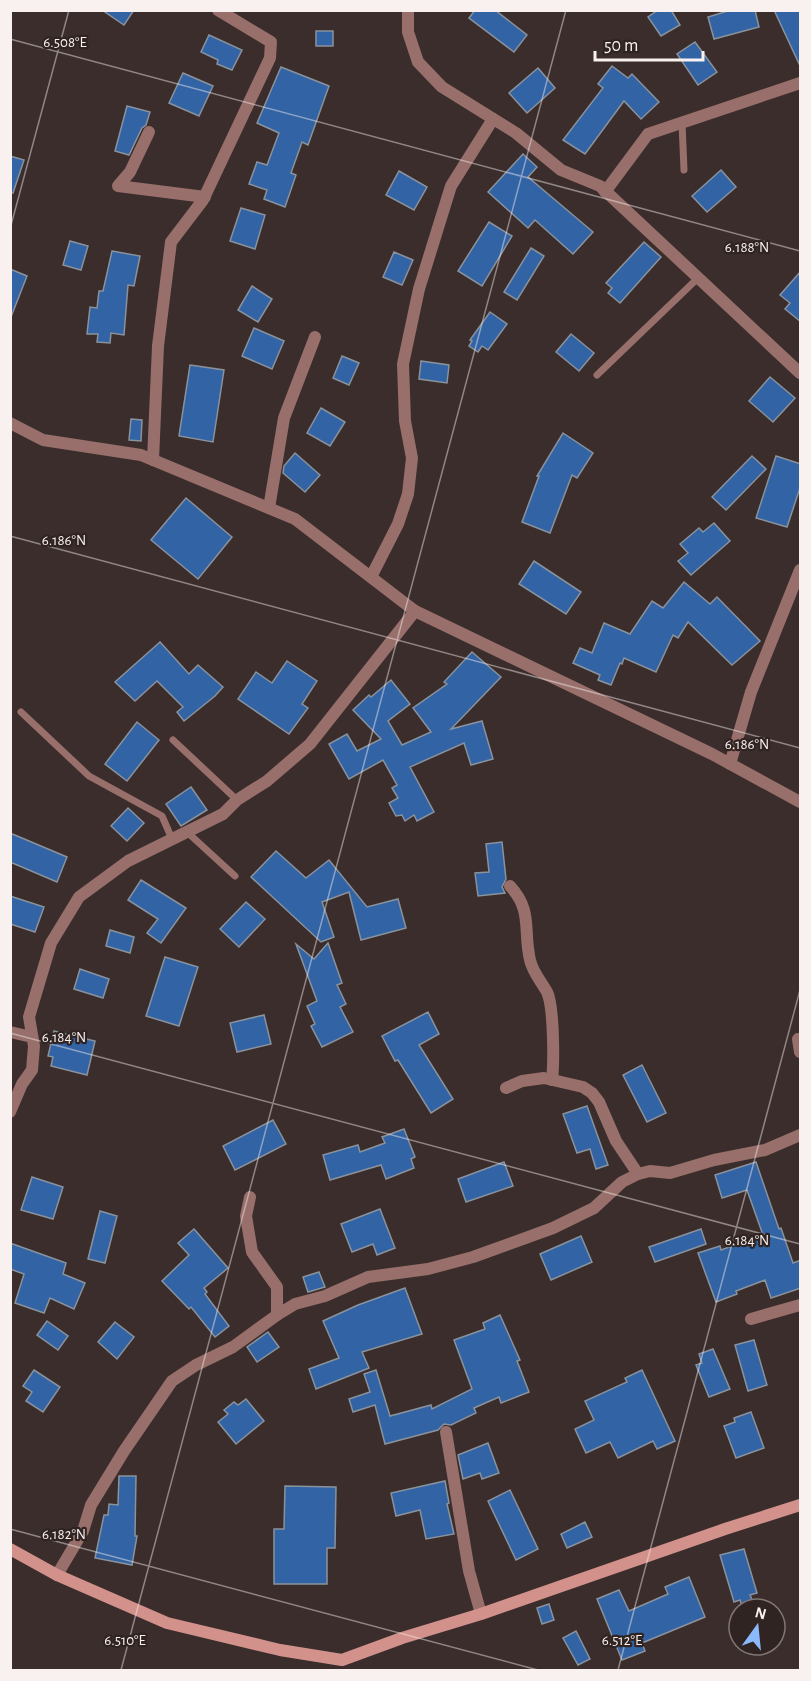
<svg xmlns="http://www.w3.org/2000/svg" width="811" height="1681" font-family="'Alegreya Sans',sans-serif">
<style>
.building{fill:#3263a5;stroke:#8a929c;stroke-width:1.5}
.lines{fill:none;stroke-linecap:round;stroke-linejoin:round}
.lane{stroke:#986f6a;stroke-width:7}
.street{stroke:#986f6a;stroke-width:12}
.secondary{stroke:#d2918a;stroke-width:12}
.ticks{fill:none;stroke:#f9f1ef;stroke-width:1.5;stroke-opacity:0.45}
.ticks-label{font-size:15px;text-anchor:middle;fill:#f9f1ef;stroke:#302422;stroke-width:4.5;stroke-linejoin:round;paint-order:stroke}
</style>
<rect width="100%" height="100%" fill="#3a2d2c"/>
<g class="building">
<path d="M102 10H134L124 25Z"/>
<path d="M475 10H495L527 35 514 52 469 18Z"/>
<path d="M658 10H671L680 25 661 36 648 17Z"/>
<path d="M731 10H755L759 27 714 39 708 17Z"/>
<path d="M774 10H801V68Z"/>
<rect x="316" y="31" width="17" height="15"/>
<path d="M209 35 242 50 232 70 217 64 218 60 201 52Z"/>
<path d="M695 42 717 72 698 85 677 54Z"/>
<path d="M612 66 628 78 632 74 659 102 641 119 624 101 585 154 563 140 603 88 598 84Z"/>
<path d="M281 67 329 86 308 145 302 142 291 173 296 175 285 207 264 199 267 190 249 184 257 162 267 165 279 133 257 123Z"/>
<path d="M538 68 555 88 527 113 509 93Z"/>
<path d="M183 73 213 86 199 116 169 103Z"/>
<path d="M127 106 150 112 146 125 142 128 129 155 115 151Z"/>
<path d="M523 154 537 167 528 177 593 232 573 254 535 220 528 228 488 192Z"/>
<path d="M10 156 24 160 13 193 10 192Z"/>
<path d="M721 170 736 187 707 212 692 196Z"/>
<path d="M399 171 427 187 414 210 386 195Z"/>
<path d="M241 208 265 215 255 249 230 241Z"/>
<path d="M489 222 512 236 482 286 458 271Z"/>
<path d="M70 241 88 246 81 270 63 265Z"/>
<path d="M644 242 661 257 620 303 608 293 612 288 606 283Z"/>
<path d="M531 248 544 256 517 300 504 292Z"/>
<path d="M112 251 140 256 134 286 128 285 124 335 111 333 110 343 97 342 98 334H87L90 307 97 308 99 291H103Z"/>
<path d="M394 252 413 260 402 285 383 277Z"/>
<path d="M10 269 27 276 11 317H10Z"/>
<path d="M801 271V322L785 309 790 303 780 295Z"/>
<path d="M252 286 272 299 258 322 238 310Z"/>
<path d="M490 312 507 324 488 350 482 346 478 352 469 346 472 341 470 340Z"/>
<path d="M254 328 284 341 272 369 242 356Z"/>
<path d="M571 334 594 353 579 371 556 352Z"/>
<path d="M342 356 359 363 349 385 333 378Z"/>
<path d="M421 361 449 365 447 383 419 379Z"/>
<path d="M190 365 224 370 213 442 179 436Z"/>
<path d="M770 377 795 398 773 422 749 401Z"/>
<path d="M321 408 345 422 330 446 307 433Z"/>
<path d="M131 419 142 420 141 441 129 440Z"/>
<path d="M563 433 593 453 577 478 572 475 550 533 522 522 539 476H537Z"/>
<path d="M295 453 320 475 305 492 283 473 284 466Z"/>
<path d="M752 456 766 469 726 510 712 497Z"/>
<path d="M776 456 801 464V485L787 527 756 518Z"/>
<path d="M186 498 232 537 198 579 151 540Z"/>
<path d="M714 523 730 541 691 575 678 561 688 553 680 544 699 528 703 532Z"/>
<path d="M534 561 581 592 566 614 519 584Z"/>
<path d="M684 582 710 604 717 597 760 641 732 665 688 622 678 638 673 635 656 672 624 658 622 664 620 663 611 685 598 680 600 675 573 663 580 648 592 653 604 623 630 634 652 601 663 608Z"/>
<path d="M160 642 189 674 198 665 223 687 215 696 184 721 177 712 183 707 157 681 135 701 115 682Z"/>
<path d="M472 652 501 677 451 729 482 721 493 759 471 765 464 743 410 767 434 812 417 821 414 815 405 821 402 815 396 816 389 803 398 798 392 788 397 785 383 760 349 779 329 744 347 734 357 751 381 739 353 710 369 695 371 697 391 680 410 704 388 721 402 745 431 732 413 708 447 684 444 682Z"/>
<path d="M287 661 317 681 302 704 308 708 289 734 238 699 256 672 272 683Z"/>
<path d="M137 722 159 740 127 781 105 764Z"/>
<path d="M191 787 207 810 181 826 166 804Z"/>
<path d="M128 808 144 823 127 841 111 826Z"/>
<path d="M10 833 67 857 57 882 10 862Z"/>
<path d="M502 842 506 879 502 887 505 893 478 896 475 873 489 872 486 844Z"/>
<path d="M276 851 306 878 329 860 367 907 398 899 406 928 361 940 349 892 322 902 334 937 321 942 251 877Z"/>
<path d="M141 880 186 908 161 943 147 933 158 919 128 900Z"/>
<path d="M10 896 44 907 35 932 10 924Z"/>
<path d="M246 902 265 919 239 947 220 929Z"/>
<path d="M110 930 134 937 130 953 106 946Z"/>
<path d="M328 943 342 983 337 985 346 1004 340 1007 353 1032 322 1047 311 1026 315 1024 307 1006 317 1001 296 944 314 959Z"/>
<path d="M165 957 198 967 179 1026 146 1016Z"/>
<path d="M80 969 109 979 103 998 74 989Z"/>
<path d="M428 1012 439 1034 419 1045 453 1099 431 1113 398 1060 395 1061 382 1036Z"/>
<path d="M264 1015 271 1044 237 1052 230 1023Z"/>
<path d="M54 1031 95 1041 87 1075 51 1066 53 1057 48 1056Z"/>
<path d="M642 1065 666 1113 647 1122 623 1075Z"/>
<path d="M587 1106 608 1165 596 1169 590 1149 577 1153 563 1114Z"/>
<path d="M273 1120 286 1144 235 1170 223 1146Z"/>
<path d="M404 1129 415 1157 411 1159 414 1168 386 1179 381 1165 330 1180 323 1155 358 1145 360 1152 385 1143 382 1137Z"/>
<path d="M504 1162 513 1186 466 1202 458 1179Z"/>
<path d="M756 1162 779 1229 781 1228 793 1263 801 1260V1288L771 1298 765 1280 736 1291 737 1294 716 1302 698 1253 720 1246 721 1250 763 1235 747 1190 722 1198 715 1175Z"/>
<path d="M32 1177 63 1187 53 1219 21 1210Z"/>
<path d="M380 1209 395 1248 377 1255 373 1244 352 1252 341 1224Z"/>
<path d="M100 1211 117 1216 105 1263 88 1259Z"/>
<path d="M194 1229 228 1268 204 1288 207 1292 205 1294 229 1326 215 1337 191 1307 189 1309 162 1281 189 1255 178 1243Z"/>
<path d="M701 1229 706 1244 655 1262 649 1247Z"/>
<path d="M581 1236 592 1262 551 1280 540 1254Z"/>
<path d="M10 1243 66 1263 63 1274 85 1283 74 1309 50 1298 44 1313 15 1303 24 1274 10 1269Z"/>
<path d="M319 1272 325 1287 308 1292 303 1277Z"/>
<path d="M405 1288 422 1334 362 1352 369 1368 316 1389 309 1369 339 1358 323 1321 358 1305Z"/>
<path d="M500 1315 520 1360 517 1361 529 1392 501 1403 499 1397 474 1408 476 1413 451 1425 444 1424 438 1430 385 1444 375 1405 353 1412 349 1399 370 1392 364 1374 376 1370 390 1416 431 1405 432 1409 472 1389 454 1340 485 1329 483 1323Z"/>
<path d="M47 1321 68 1336 58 1350 37 1335Z"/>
<path d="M115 1322 134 1337 117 1359 98 1342Z"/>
<path d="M268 1332 279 1347 257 1362 247 1347Z"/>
<path d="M754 1340 767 1385 748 1391 735 1345Z"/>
<path d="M713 1349 730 1389 709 1397 696 1365 702 1363 699 1354Z"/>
<path d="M34 1370 60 1387 43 1412 26 1401 32 1392 23 1386Z"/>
<path d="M642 1370 675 1441 657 1449 653 1441 618 1458 610 1442 586 1453 575 1429 594 1420 585 1401 627 1382 625 1378Z"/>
<path d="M246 1399 264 1421 236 1444 218 1422 228 1414 224 1410 234 1402 238 1405Z"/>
<path d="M751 1412 764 1448 736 1458 724 1426 735 1422 734 1418Z"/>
<path d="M488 1443 499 1473 482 1479 480 1473 463 1479 458 1455Z"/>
<path d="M119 1476H136L135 1536H137L132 1565 95 1558 104 1515H108L109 1504 118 1505Z"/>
<path d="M445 1481 449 1503 447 1504 454 1534 426 1539 420 1510 396 1516 391 1493Z"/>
<path d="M285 1486 336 1487 335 1548H327V1584H274V1529H284Z"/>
<path d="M510 1490 538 1549 516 1560 488 1501Z"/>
<path d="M585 1522 592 1537 567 1548 561 1534Z"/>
<path d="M744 1549 757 1593 750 1595 753 1602 742 1606 740 1600 734 1602 720 1555Z"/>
<path d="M689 1577 705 1617 642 1643 645 1651 622 1660 597 1599 619 1590 629 1611 668 1594 665 1587Z"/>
<path d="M549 1604 554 1620 542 1624 537 1608Z"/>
<path d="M576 1631 590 1659 578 1665 563 1638Z"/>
</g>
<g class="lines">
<g class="lane">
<path d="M682 123 684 170"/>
<path d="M597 375 698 278"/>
<path d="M21 712 89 776 162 816 172 839"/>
<path d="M173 740 237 800"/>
<path d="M187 832 235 876"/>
</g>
<g class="street">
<path d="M408 10V32L418 62 442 87 516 133 561 170 600 186 800 373"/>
<path d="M149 132 130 172 118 186 205 197"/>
<path d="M605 192 648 134 800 83"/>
<path d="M10 423 43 440 141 455 295 519 415 611 712 754 800 802"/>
<path d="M153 460 158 346 171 242 203 200 270 58 271 42 218 10"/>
<path d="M269 508 284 418 315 337"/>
<path d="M371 577 398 524 408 494 412 458 405 421 403 364 419 289 451 186 493 119"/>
<path d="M730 764 751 692 800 570"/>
<path d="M510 886C533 911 523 930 530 960 533 973 541 981 547 992 554 1006 554 1063 552 1080"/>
<path d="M10 1032 32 1037"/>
<path d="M798 1039 800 1052"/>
<path d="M506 1088 522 1081 544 1078 583 1087 592 1093 599 1102 616 1141 638 1174"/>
<path d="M10 1112 22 1084 32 1070 34 1046 29 1017 51 943 79 897 128 861 223 814 237 800 267 781 310 744 415 611"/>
<path d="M277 1315 295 1304 325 1296 368 1277 428 1269 473 1257 553 1228 594 1208 622 1182 638 1174 650 1171 670 1173 714 1160 765 1150 800 1135"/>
<path d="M751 1319 800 1305"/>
<path d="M446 1432 469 1571 481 1614"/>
<path d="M57 1575 83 1531 91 1505 124 1451 172 1381 196 1365 233 1347 277 1315V1287L252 1252 246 1216 250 1197"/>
</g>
<path class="secondary" d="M10 1549 57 1575 167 1623 280 1650 342 1660 402 1638 481 1614 725 1529 800 1505"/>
</g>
<path class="ticks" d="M10 39 800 251M10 229 69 10M10 536 800 748M10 1033 800 1244M10 1529 538 1670M121 1670 566 10M618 1670 800 990"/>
<g class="ticks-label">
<text x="65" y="47">6.508°E</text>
<text x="747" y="252">6.188°N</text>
<text x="64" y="545">6.186°N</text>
<text x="747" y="749">6.186°N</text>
<text x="64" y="1042">6.184°N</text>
<text x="747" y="1245">6.184°N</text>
<text x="64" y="1539">6.182°N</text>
<text x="125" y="1645">6.510°E</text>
<text x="622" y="1645">6.512°E</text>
</g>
<rect width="811" height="1681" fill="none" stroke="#f9f1ef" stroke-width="24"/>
<g transform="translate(757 1627) rotate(15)"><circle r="28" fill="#302422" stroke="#807674" stroke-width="1.5"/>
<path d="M0-4.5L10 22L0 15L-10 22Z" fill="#8abafc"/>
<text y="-9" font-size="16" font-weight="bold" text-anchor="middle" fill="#f9f1ef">N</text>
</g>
<path d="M595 51v9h108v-9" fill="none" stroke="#f9f1ef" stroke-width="3"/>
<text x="604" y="51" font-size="18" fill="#f9f1ef" stroke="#302422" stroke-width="4.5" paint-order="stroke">50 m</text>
</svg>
